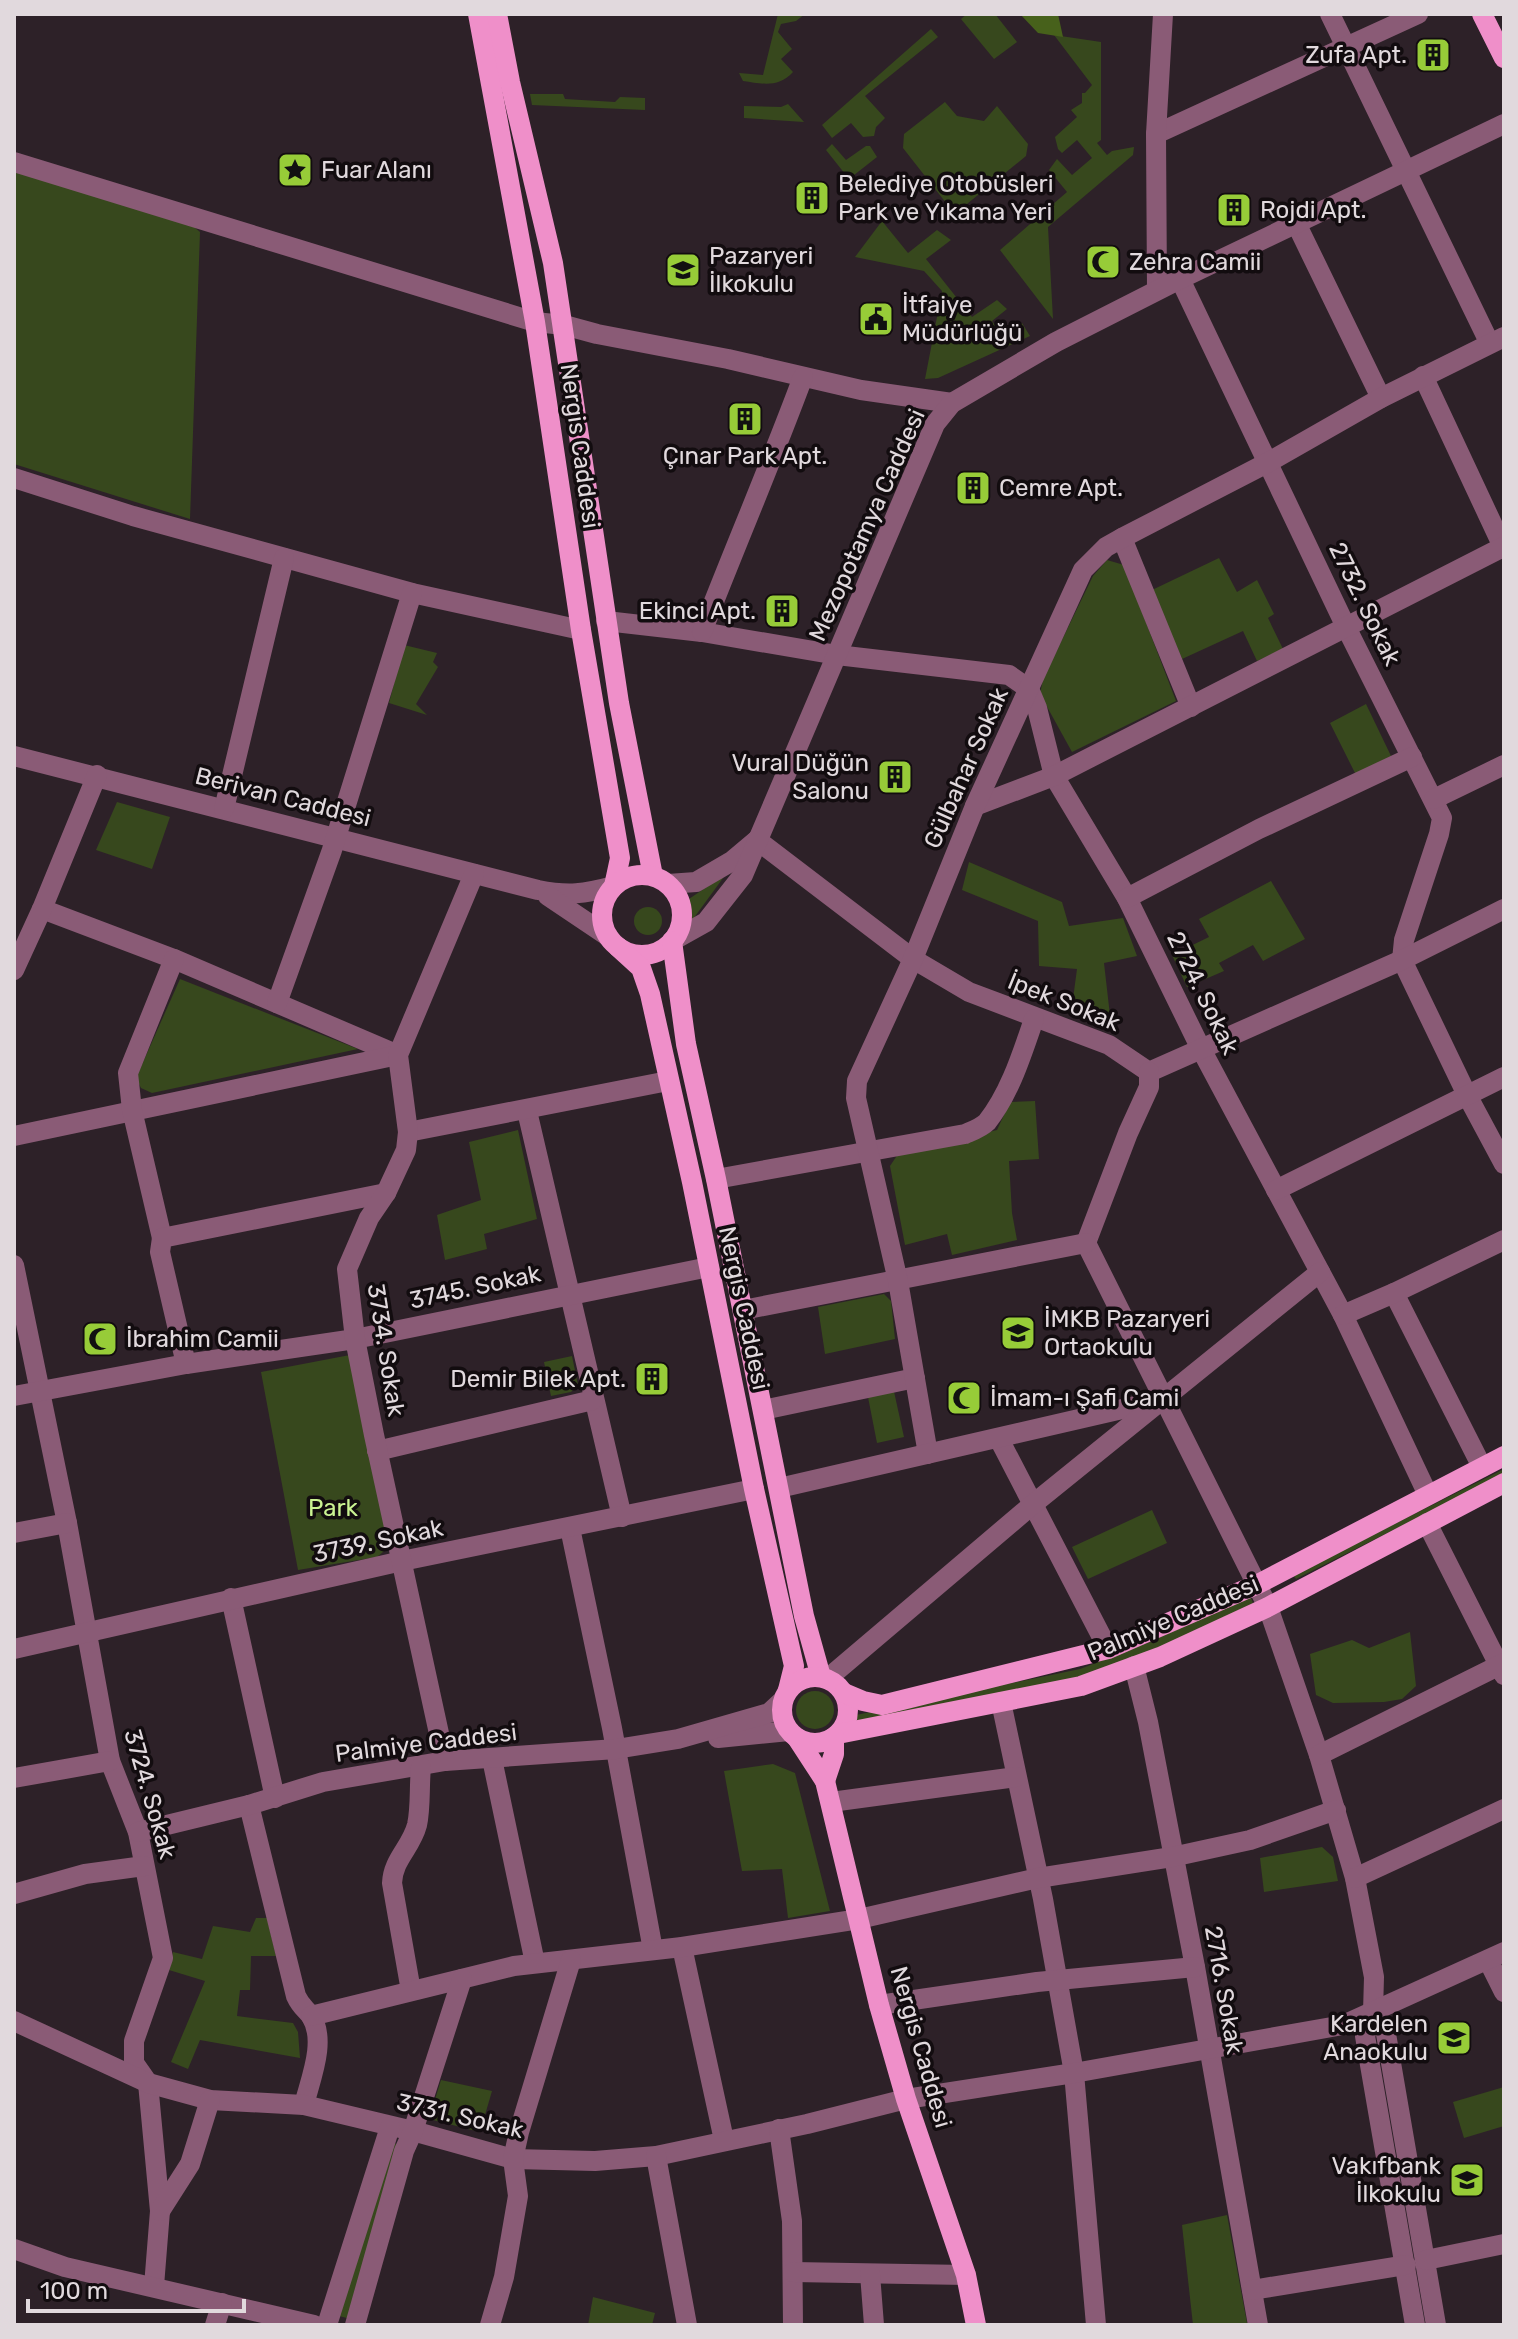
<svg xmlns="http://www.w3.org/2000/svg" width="1518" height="2339" font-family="Rubik,sans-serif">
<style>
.green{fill:#37481d}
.forest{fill:#47611b}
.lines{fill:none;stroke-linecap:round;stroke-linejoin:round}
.minor{stroke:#8a5b76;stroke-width:20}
.major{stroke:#ef8fc9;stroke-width:20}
.labels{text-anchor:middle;stroke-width:7;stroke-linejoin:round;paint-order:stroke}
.poi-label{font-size:24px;fill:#e1d9dd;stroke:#120c0f;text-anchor:start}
.street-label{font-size:24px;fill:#e1d9dd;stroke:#120c0f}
.park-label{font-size:24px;fill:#caf392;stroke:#120c0f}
</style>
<rect width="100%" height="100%" fill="#2d2128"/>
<g class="green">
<path d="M778 14H805L796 21 781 24 778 32 792 49 781 59 793 72C778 88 763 84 743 81L739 73 763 75Z"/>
<path d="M967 14H995L1017 42 994 59 961 19Z"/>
<path d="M931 29 938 37 865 96 885 118 876 127 874 136 863 137 851 123 832 138 822 125Z"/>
<path d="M1054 35 1101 42V140L1097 143 1107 155 1112 151 1134 147 1133 155 1048 227 1053 319 1000 250 1067 192 1049 170 1057 159 1072 175 1092 158 1077 140 1062 153 1058 149 1055 137 1077 117 1071 110 1082 103V93H1085L1092 85Z"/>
<path d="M530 94H563L565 99 615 102 620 97 645 98V110L532 105Z"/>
<path d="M945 102 957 116 984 121 997 106 1028 144 1026 156 962 208H950L903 148 904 134Z"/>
<path d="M788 104 804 122 744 118V106L781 107Z"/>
<path d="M832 144 846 160 866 146H870L877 157 849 179 826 150Z"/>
<path d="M14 171 194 227 200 232 190 519 14 464Z"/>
<path d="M882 221 908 253 937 230 951 240 926 259 972 317 997 300 1007 309 992 321 1003 336 1022 323 1030 336 938 378 925 379 942 291 924 271 855 257Z"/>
<path d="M1219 558 1237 592 1257 580 1274 614 1268 618 1283 649 1257 661 1243 631 1182 659 1152 590Z"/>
<path d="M1107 560 1124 565 1176 701 1072 752 1040 694 1043 679 1093 576Z"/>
<path d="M404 645 437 653 433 662 438 667 416 704 427 715 389 703Z"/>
<path d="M1366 704 1391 756 1356 775 1330 723Z"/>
<path d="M117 802 170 817 152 869 96 850Z"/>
<path d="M969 862 1062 902 1069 926 1123 918 1137 956 1104 963 1111 1024 1071 1014 1077 969 1039 966 1038 921 962 890Z"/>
<path d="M726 874 688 926 680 905Z"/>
<path d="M1271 881 1305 939 1263 961 1253 945 1219 963 1224 971 1187 987 1172 955 1209 937 1199 919Z"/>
<circle cx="648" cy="921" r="14"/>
<path d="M180 979 358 1049 152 1093 141 1088 136 1078Z"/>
<path d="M1035 1101 1039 1159 1009 1161 1012 1213 1017 1240 952 1255 947 1234 905 1245 890 1166 898 1154 997 1130 1010 1102Z"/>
<path d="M518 1130 537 1219 484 1234 487 1249 445 1260 437 1215 481 1200 469 1142Z"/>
<path d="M884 1294 891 1301 895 1339 825 1354 818 1307Z"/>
<path d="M350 1355 389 1547 377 1557 298 1570 261 1372Z"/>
<path d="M572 1356 578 1385 571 1392 551 1396 544 1362Z"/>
<path d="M893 1387 904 1437 877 1443 867 1392Z"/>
<path d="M1504 1469V1474L1296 1579 1293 1575Z"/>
<path d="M1152 1510 1167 1543 1088 1579 1072 1547Z"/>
<path d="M1250 1596 1253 1603 1173 1643 1074 1680 854 1726 851 1716 1080 1669 1150 1642Z"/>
<path d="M1410 1632 1416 1686 1402 1699 1384 1702 1333 1703 1316 1695 1310 1654 1352 1640 1369 1648Z"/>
<circle cx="815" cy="1710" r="19"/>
<path d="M773 1764 795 1773 830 1911 788 1918 782 1869 742 1871 724 1771Z"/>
<path d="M1322 1847 1333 1857 1338 1881 1264 1892 1260 1858Z"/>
<path d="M256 1918H267L276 1956H251L250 1990H240L237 2016 293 2023 298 2032 300 2058 200 2040 188 2069 171 2062 205 1981 169 1970 173 1952 202 1959 213 1926 250 1932Z"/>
<path d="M441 2080 492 2091 480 2132 429 2119Z"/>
<path d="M1504 2087V2126L1464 2138 1453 2102Z"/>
<path d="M392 2143 397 2144 351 2319 339 2316Z"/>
<path d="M1227 2215 1247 2323 1193 2325 1182 2225Z"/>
<path d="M593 2297 655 2313 652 2325H588Z"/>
</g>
<path class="forest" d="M1020 14H1058L1063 37 1038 33Z"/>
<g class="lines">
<g class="minor">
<path d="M1330 14 1489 342"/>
<path d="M1156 134 1418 14"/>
<path d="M14 162 535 322 564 325 597 334 728 359 861 390 952 403"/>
<path d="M1296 223 1381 398"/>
<path d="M1180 279 1346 627 1442 818 1439 834 1404 940 1402 960 1467 1095 1504 1164"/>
<path d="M1157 290 1156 134 1163 14"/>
<path d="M1423 376 1504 549"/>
<path d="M14 478 133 516 412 593 581 630"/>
<path d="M1122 538 1191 707"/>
<path d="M606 621 702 632 837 655 1009 675 1029 689 1037 708 1054 776 1127 898 1201 1049 1343 1315 1428 1495"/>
<path d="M702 632C735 547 771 463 803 377"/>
<path d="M14 756 538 890C568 896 584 894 614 886"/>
<path d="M1434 799 1504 765"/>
<path d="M975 806 1054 776 1503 547"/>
<path d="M224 809 284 558"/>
<path d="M757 840 913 959 969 992 1109 1045 1149 1072 1402 960 1504 909"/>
<path d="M668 884 696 882 732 861 757 840"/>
<path d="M548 896 609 937"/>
<path d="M1127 898 1259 829 1412 757"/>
<path d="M42 909 174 959 398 1055"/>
<path d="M672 941 706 922 743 875 935 424 952 403 1056 342 1180 279 1504 124"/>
<path d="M14 970 42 909 97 775"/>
<path d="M277 1003 332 850 412 593"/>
<path d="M1149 1072V1087L1128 1133 1086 1243 1268 1607 1319 1755 1355 1878 1374 1977 1373 2012 1365 2036 1415 2325"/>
<path d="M527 1111 622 1517"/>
<path d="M408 1132 668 1081"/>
<path d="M14 1136 398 1055"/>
<path d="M716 1179 965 1134C972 1131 981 1128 987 1122 1010 1093 1022 1054 1034 1019"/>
<path d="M1276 1190 1504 1077"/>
<path d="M162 1238 132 1110 128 1073 174 959"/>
<path d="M14 1265 67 1523 110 1761 138 1832 163 1958 134 2041V2063L148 2083 160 2211 154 2286"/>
<path d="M1394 1293 1482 1467"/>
<path d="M743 1310 1086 1243"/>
<path d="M1343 1315 1394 1293 1504 1240"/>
<path d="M186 1364 160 1252 162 1238 386 1193"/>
<path d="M14 1396 186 1364 355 1339 709 1267"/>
<path d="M763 1410 915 1378"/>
<path d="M999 1439 1108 1649"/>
<path d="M377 1451 593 1400"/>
<path d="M928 1454 898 1281 856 1098 857 1081 913 959 975 806 1083 570 1106 547 1122 538 1267 463 1381 398 1504 337"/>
<path d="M779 1488 1157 1401"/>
<path d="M1427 1523 1504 1675"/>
<path d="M570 1528 612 1728 653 1950"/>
<path d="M14 1533 67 1523"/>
<path d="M231 1598 275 1798"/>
<path d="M14 1649 402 1561 754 1489"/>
<path d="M1134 1666 1148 1722 1195 1967 1258 2325"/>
<path d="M827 1679 1032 1505 1320 1272"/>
<path d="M1001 1702 1043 1899 1074 2073 1096 2325"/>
<path d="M718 1738 789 1731"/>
<path d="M1319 1755 1504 1663"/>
<path d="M492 1759 535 1963"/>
<path d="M445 1761 374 1435 355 1339 347 1269 369 1218 386 1193 406 1150 408 1132 398 1055 474 874"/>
<path d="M14 1778 110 1761"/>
<path d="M831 1802 1016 1777"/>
<path d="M249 1805 296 1996C301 2007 306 2009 311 2016 327 2041 310 2080 304 2105"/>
<path d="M138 1832 249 1805 323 1782 445 1761 616 1749 678 1739 769 1713 783 1700"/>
<path d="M1355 1878 1504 1809"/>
<path d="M14 1894 85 1874 144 1866"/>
<path d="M682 1947 724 2140"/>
<path d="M1488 1960 1504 1992"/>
<path d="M411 1991 392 1883C393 1859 411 1848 417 1825 421 1807 419 1786 421 1767"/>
<path d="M879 2005 1037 1982 1195 1967"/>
<path d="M1373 2012 1385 2028 1436 2325"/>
<path d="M311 2016 514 1966 682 1947 859 1919 1038 1878 1172 1857 1250 1840 1336 1810"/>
<path d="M14 2021 148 2083 210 2100 304 2105 413 2131 513 2159 595 2161 656 2156 807 2124 906 2099 1074 2073 1343 2025 1504 1952"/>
<path d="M779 2129 792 2221 793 2325"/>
<path d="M656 2156 687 2325"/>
<path d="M160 2211 190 2164 210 2100"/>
<path d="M14 2249 65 2267 314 2325"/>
<path d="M1426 2260 1504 2244"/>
<path d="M793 2272 966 2275"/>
<path d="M870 2274 874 2325"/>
<path d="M1252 2290 1406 2265"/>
<path d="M215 2325 222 2303"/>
<path d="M327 2325 390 2127"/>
<path d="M355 2325 404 2151 413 2131 462 1979"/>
<path d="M490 2325 504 2277 518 2196 513 2159 519 2132 571 1960"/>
</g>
<g class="major">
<path d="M478 14 535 322 581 630 620 858 614 886"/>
<path d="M497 14 510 82 553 263 619 703 653 876"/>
<path d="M1482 14 1504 58"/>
<circle cx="642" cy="915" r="40"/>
<path d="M672 941 686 1044 716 1179 804 1616 821 1677"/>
<path d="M618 947 641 968 650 994 692 1182 754 1489 794 1666 788 1690"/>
<circle cx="815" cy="1710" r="33"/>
<path d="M844 1693 863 1701 882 1705 1108 1649 1258 1584 1504 1456"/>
<path d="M838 1734 1081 1686 1160 1657 1268 1607 1504 1483"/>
<path d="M797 1738 825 1781 879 2005 906 2099 966 2275 976 2325"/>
<path d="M825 1781 834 1754V1737"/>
</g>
</g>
<defs>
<symbol id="building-square" viewBox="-11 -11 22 22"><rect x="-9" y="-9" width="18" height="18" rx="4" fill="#97cc38" stroke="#120c0f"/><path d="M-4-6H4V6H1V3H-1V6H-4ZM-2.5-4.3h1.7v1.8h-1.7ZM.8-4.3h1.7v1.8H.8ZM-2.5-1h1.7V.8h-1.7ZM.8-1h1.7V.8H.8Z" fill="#111"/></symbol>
<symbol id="sight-square" viewBox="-11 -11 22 22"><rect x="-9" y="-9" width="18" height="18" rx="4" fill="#97cc38" stroke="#120c0f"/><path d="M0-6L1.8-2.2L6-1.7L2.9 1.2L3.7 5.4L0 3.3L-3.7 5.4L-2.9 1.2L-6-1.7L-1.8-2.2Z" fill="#111"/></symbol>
<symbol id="mosque-square" viewBox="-11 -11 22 22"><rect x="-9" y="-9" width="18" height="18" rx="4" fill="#97cc38" stroke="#120c0f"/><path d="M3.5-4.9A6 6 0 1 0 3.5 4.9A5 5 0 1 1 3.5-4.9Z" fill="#111"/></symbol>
<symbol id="school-square" viewBox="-11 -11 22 22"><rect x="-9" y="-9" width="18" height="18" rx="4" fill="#97cc38" stroke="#120c0f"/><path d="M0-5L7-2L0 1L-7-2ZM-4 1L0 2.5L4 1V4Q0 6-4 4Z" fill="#111"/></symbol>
<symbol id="civic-square" viewBox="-11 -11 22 22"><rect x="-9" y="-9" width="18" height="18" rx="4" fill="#97cc38" stroke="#120c0f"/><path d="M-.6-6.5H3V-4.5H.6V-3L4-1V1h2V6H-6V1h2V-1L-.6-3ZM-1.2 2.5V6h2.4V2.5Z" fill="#111"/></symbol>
</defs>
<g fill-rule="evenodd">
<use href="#building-square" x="1413" y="35" width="40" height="40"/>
<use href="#sight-square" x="275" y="150" width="40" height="40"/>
<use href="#building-square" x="792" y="178" width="40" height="40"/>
<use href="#building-square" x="1214" y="190" width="40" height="40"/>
<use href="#mosque-square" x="1083" y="242" width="40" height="40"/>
<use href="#school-square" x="663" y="250" width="40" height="40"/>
<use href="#civic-square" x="856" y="299" width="40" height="40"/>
<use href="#building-square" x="725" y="399" width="40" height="40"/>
<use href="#building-square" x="953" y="468" width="40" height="40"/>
<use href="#building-square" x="762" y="591" width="40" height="40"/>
<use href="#building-square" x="875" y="757" width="40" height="40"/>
<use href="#school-square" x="998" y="1313" width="40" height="40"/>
<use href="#mosque-square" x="80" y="1319" width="40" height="40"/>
<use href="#building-square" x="632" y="1359" width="40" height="40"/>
<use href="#mosque-square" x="944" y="1378" width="40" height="40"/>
<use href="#school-square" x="1434" y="2018" width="40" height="40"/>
<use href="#school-square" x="1447" y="2160" width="40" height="40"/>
</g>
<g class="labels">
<g class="poi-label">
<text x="1407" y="63" text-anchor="end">Zufa Apt.</text>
<text x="321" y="178">Fuar Alanı</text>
<text x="838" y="192">Belediye Otobüsleri<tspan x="838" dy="28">Park ve Yıkama Yeri</tspan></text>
<text x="1260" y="218">Rojdi Apt.</text>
<text x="709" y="264">Pazaryeri<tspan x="709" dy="28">İlkokulu</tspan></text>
<text x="1129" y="270">Zehra Camii</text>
<text x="902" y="313">İtfaiye<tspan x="902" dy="28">Müdürlüğü</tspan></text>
<text x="745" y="464" text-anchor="middle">Çınar Park Apt.</text>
<text x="999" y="496">Cemre Apt.</text>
<text x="756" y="619" text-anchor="end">Ekinci Apt.</text>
<text x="869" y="771" text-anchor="end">Vural Düğün<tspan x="869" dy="28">Salonu</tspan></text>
<text x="1044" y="1327">İMKB Pazaryeri<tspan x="1044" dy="28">Ortaokulu</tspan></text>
<text x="126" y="1347">İbrahim Camii</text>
<text x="626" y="1387" text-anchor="end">Demir Bilek Apt.</text>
<text x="990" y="1406">İmam-ı Şafi Cami</text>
<text x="1428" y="2032" text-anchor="end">Kardelen<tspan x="1428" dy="28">Anaokulu</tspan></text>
<text x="1441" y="2174" text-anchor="end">Vakıfbank<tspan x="1441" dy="28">İlkokulu</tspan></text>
</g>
<g class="street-label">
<text transform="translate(580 446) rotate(82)" y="8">Nergis Caddesi</text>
<text transform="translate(867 525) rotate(-66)" y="8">Mezopotamya Caddesi</text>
<text transform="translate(1365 604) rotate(64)" y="8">2732. Sokak</text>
<text transform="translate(966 768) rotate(-66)" y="8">Gülbahar Sokak</text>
<text transform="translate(283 797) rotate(14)" y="8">Berivan Caddesi</text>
<text transform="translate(1203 993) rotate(64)" y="8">2724. Sokak</text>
<text transform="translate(1064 1002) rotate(22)" y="8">İpek Sokak</text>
<text transform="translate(475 1287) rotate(-12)" y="8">3745. Sokak</text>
<text transform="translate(744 1308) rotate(78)" y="8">Nergis Caddesi</text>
<text transform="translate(386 1350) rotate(81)" y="8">3734. Sokak</text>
<text transform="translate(378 1541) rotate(-12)" y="8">3739. Sokak</text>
<text transform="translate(1173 1618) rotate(-23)" y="8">Palmiye Caddesi</text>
<text transform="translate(426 1743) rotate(-7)" y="8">Palmiye Caddesi</text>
<text transform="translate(150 1794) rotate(74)" y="8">3724. Sokak</text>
<text transform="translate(1224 1990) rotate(80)" y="8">2716. Sokak</text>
<text transform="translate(921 2047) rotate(74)" y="8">Nergis Caddesi</text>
<text transform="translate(460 2116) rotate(13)" y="8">3731. Sokak</text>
</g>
<g class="park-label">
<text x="333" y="1516">Park</text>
</g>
</g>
<rect width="1518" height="2339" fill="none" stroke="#e1d9dd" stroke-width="32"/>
<path d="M28 2299v12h216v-12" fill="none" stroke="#e1d9dd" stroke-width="4"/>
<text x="40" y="2299" font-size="24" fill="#e1d9dd" stroke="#120c0f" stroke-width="6" paint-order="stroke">100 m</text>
</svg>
